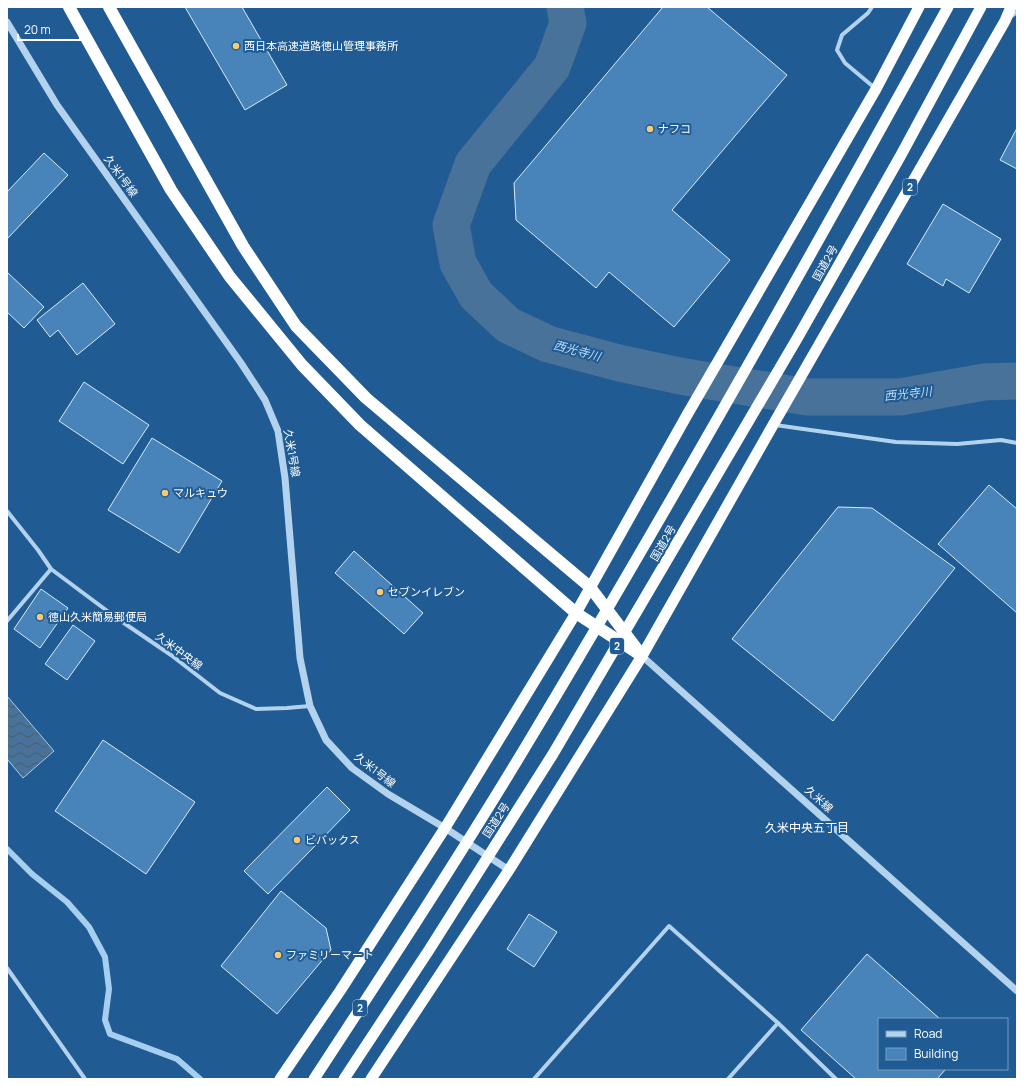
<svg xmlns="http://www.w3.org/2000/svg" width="1024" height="1086" font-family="Manrope,'Noto Sans JP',sans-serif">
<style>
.water{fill:url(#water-waves);stroke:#a6ceef}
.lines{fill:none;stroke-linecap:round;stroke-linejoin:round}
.stream{stroke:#a6ceef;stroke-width:6}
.river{stroke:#487299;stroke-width:37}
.building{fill:#4884ba;stroke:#d8eafa}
.minor{stroke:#b2d2ee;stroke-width:4}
.tertiary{stroke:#b2d2ee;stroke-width:7}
.trunk{stroke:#fcfeff;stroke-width:11}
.motorway{stroke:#fff;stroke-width:12}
.poi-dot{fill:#fbc973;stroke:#205b93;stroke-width:1.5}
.labels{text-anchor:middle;stroke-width:4;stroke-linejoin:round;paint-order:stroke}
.shield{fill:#205b93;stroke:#bccedf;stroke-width:1}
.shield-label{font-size:10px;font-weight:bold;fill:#fff}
.poi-label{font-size:11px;fill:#fff;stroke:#205b93;text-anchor:start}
.street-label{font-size:11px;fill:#fff;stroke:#205b93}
.water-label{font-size:12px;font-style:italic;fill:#bedbf5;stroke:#205b93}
.neighbourhood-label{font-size:12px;fill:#fff;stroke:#205b93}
</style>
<defs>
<pattern id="water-waves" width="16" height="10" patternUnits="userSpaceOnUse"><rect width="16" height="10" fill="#487299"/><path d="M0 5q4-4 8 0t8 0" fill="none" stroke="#4a5b6b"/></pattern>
</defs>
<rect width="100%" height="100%" fill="#205b93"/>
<path class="water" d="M7 696 54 751 23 778 7 759Z"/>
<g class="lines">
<path class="stream" d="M7 849 32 874 67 902 89 927 105 957 109 989 105 1020 110 1034 177 1059 200 1079"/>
<path class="river" d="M565 7 568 23 552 67 473 164 451 225 458 263 476 295 508 325 548 344 619 363 680 376 807 397H900L984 382 1017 381"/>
</g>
<g class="building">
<path d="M185 7H242L287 85 245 110Z"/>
<path d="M663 7H707L787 75 672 210 730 260 674 327 609 272 596 288 516 220 514 183Z"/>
<path d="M1017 128V169L1000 160Z"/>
<path d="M44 153 68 175 7 239V192Z"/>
<path d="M943 204 1001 239 969 293 946 279 943 286 907 264Z"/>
<path d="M7 272 44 307 24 328 7 312Z"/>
<path d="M83 283 115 324 77 355 58 330 50 337 37 320Z"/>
<path d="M84 382 149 425 123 464 59 421Z"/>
<path d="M152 438 222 481 179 553 108 510Z"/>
<path d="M989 485 1017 509V613L938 544Z"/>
<path d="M838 507 872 508 955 568 833 721 732 639Z"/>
<path d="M354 551 423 613 404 634 335 573Z"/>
<path d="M41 589 68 608 40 648 14 629Z"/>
<path d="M73 625 95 641 67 680 45 664Z"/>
<path d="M103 740 195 802 146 874 55 811Z"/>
<path d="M327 787 350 810 268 894 244 871Z"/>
<path d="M281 891 326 928 331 950 277 1014 221 966Z"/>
<path d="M529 914 557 932 534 967 507 949Z"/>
<path d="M867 954 940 1019H879V1069H946L937 1079H856L801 1030Z"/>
</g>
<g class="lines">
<g class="minor">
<path d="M872 7 868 13 842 35 837 50 845 63 876 89"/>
<path d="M1009 18 1017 12"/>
<path d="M775 425 896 442 957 444 1001 440 1017 443"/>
<path d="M7 511 38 550 51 569 118 619 171 655 220 693 256 709 287 708 310 706"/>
<path d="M7 621 51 569"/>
<path d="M7 968 85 1079"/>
<path d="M534 1079 669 926 778 1023 836 1079"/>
<path d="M728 1079 778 1023"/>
</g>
<g class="tertiary">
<path d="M7 22 57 105 241 363 265 400 278 431 285 478 300 658 310 706 326 740 352 768 388 794 445 828 509 870"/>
<path d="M642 656 1017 991"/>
</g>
<g class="trunk">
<path d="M280 1079 340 991 445 828 576 613 687 415 876 89 919 7"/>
<path d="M314 1079C386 969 458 859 526 746 672 503 811 256 948 7"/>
<path d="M344 1079 429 950 553 754 798 337 901 155 981 7"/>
<path d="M371 1079 509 870 642 656 773 425 1005 21 1011 7"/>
</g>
<g class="motorway">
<path d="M69 7 171 190 230 277 302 365 360 425 576 613 642 656"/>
<path d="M109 7 243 246 296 326 366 398 590 587 637 649"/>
</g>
</g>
<g class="poi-dot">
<circle cx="236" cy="46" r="4"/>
<circle cx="650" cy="129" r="4"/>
<circle cx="165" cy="493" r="4"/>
<circle cx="380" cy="592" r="4"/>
<circle cx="40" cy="617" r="4"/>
<circle cx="297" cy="840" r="4"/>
<circle cx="278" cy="955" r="4"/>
</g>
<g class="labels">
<g class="shield">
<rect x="903" y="179" width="14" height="16" rx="3"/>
<rect x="610" y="638" width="14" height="16" rx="3"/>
<rect x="353" y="1000" width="14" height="16" rx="3"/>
</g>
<g class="shield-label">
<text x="910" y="191">2</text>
<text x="617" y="650">2</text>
<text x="360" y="1012">2</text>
</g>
<g class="poi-label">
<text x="244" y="50">西日本高速道路徳山管理事務所</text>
<text x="658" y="133">ナフコ</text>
<text x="173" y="497">マルキュウ</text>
<text x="388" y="596">セブンイレブン</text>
<text x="48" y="621">徳山久米簡易郵便局</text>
<text x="305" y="844">ビバックス</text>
<text x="286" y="959">ファミリーマート</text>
</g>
<g class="street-label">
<text transform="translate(121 176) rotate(54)" y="4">久米1号線</text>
<text transform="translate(825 263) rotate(-61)" y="4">国道2号</text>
<text transform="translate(292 453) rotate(80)" y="4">久米1号線</text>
<text transform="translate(663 543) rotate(-60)" y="4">国道2号</text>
<text transform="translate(179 651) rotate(36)" y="4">久米中央線</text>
<text transform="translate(375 770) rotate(38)" y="4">久米1号線</text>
<text transform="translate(819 799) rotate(42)" y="4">久米線</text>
<text transform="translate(496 820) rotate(-57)" y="4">国道2号</text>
</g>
<g class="water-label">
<text transform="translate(577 351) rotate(15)" y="4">西光寺川</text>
<text transform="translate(908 394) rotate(-6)" y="4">西光寺川</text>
</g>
<g class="neighbourhood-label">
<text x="807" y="832">久米中央五丁目</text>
</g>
</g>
<rect width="1024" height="1086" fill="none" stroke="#ffffff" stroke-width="16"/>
<rect x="878" y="1018" width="130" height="52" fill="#205b93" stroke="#799dbe"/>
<rect x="886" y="1031" width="20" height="6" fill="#b2d2ee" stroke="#799dbe"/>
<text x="914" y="1038" font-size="12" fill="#ffffff">Road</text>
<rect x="886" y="1048" width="20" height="12" fill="#4884ba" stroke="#799dbe"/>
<text x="914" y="1058" font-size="12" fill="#ffffff">Building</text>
<path d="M18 34v6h62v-6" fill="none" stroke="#ffffff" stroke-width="2"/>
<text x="24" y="34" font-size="12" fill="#ffffff" stroke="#205b93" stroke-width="3" paint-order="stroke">20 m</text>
</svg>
